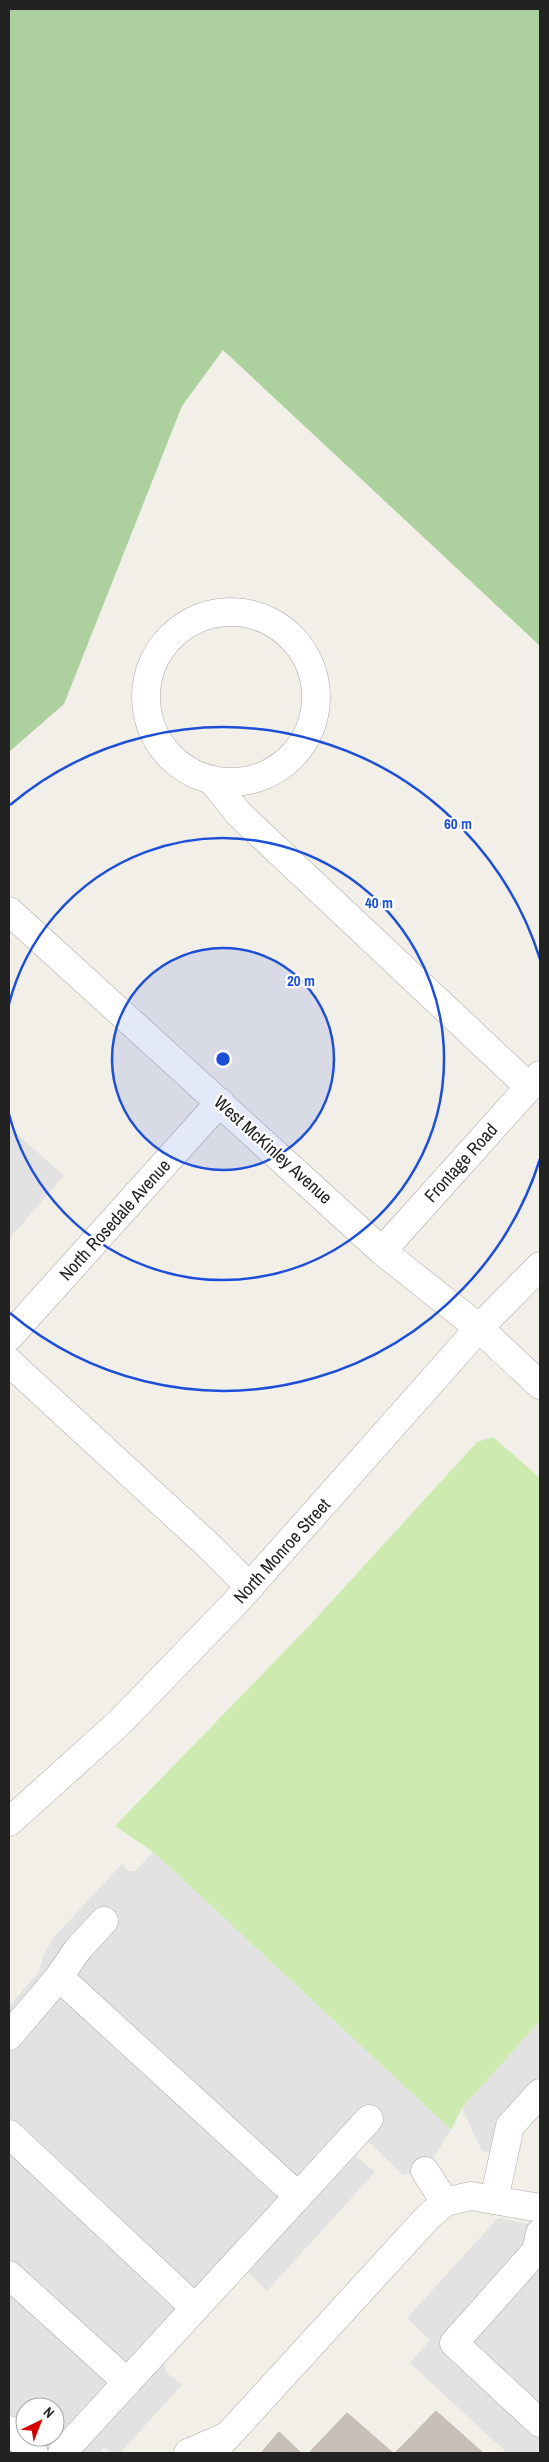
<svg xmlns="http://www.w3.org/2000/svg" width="549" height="2462" font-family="'Archivo Narrow',sans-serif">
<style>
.grass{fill:#cdebb0}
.forest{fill:#add19e}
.parking{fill:#e2e2e2;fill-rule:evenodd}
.building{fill:#c7bfb8;stroke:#c4b6ab}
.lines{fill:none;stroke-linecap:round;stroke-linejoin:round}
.minor-casing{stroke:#a9a9a9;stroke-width:29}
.minor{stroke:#fff;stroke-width:28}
.ring{fill:none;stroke:#1d4ed8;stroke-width:2.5}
.labels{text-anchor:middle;stroke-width:4.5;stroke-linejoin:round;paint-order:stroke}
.street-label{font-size:18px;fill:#222;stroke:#fff}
.centre{fill:#1d4ed8;stroke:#fff;stroke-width:2.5}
.ring-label{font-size:15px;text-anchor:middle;font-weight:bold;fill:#1d4ed8;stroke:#fff;stroke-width:4.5;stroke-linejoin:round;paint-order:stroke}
</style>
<rect width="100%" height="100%" fill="#f2efe9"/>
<path class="grass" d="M493 1437 540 1478V2021L462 2108 451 2130 153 1852 115 1826 309 1626 477 1442Z"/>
<path class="forest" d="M9 9H540V646L223 350 182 406 64 704 9 752Z"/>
<g class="parking">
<path d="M9 1127 64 1176 9 1239Z"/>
<path d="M153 1852 451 2130 425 2171 403 2175 371 2144 361 2141 355 2148 357 2157 375 2172 267 2291 250 2274 240 2275 164 2361 166 2372 182 2385 120 2453H112L104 2447 99 2453H9V2006L39 1972 44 1954 54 1937 122 1864 129 1871H135ZM25 2407H55V2437H25Z"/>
<path d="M540 2021V2115L524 2132 515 2146V2157L482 2151 462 2108Z"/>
<path d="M498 2218 540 2226V2448L536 2453H507L410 2363 430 2340 407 2318Z"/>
</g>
<g class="building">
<path d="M436 2411 483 2453H395Z"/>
<path d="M347 2413 393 2453H309Z"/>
<path d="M279 2432 301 2453H261Z"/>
</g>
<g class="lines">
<defs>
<g id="minor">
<circle cx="231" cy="697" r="85"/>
<path d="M212 780 239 814 529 1087"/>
<path d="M9 911 382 1251 479 1328 540 1385"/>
<path d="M382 1251 540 1075"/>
<path d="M9 1337 220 1102"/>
<path d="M9 1362 210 1547 250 1587"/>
<path d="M9 1822 119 1723 236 1602 479 1328 540 1266"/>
<path d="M59 1977 298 2196"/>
<path d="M9 2036 59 1977 78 1949 104 1921"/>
<path d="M9 2134 195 2308"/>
<path d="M425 2171 445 2202"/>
<path d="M494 2200 510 2126 540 2093"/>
<path d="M540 2233 536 2251 454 2343 540 2423"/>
<path d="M9 2275 127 2382"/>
<path d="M9 2430 34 2453"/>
<path d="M62 2453 369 2119"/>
<path d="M188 2453 227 2436"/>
<path d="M212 2453 427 2218 445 2202 471 2196 540 2208"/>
</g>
</defs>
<use href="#minor" class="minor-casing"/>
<use href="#minor" class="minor"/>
</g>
<circle cx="223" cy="1059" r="111" fill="#1d4ed8" fill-opacity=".12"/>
<g class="ring">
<circle cx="223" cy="1059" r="111"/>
<path d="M9 1004A221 221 0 1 1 9 1114"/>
<path d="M540 1159A332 332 0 0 1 10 1313M10 805A332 332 0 0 1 540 959"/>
</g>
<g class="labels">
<g class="street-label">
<text transform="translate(273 1150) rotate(42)" y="6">West McKinley Avenue</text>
<text transform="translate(461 1163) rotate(-48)" y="6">Frontage Road</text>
<text transform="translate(115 1220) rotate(-48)" y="6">North Rosedale Avenue</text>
<text transform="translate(282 1551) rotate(-48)" y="6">North Monroe Street</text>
</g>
</g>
<circle cx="223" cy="1059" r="8" class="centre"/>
<g class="ring-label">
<text x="458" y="829">60 m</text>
<text x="379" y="908">40 m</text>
<text x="301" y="986">20 m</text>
</g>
<rect width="549" height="2462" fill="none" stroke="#222222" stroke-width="20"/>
<g transform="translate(40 2422) rotate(43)"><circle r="24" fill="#ffffff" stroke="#a7a7a7"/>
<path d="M0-4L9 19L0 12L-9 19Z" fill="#d40000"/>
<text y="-8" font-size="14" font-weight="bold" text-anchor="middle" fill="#222222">N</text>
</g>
</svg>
